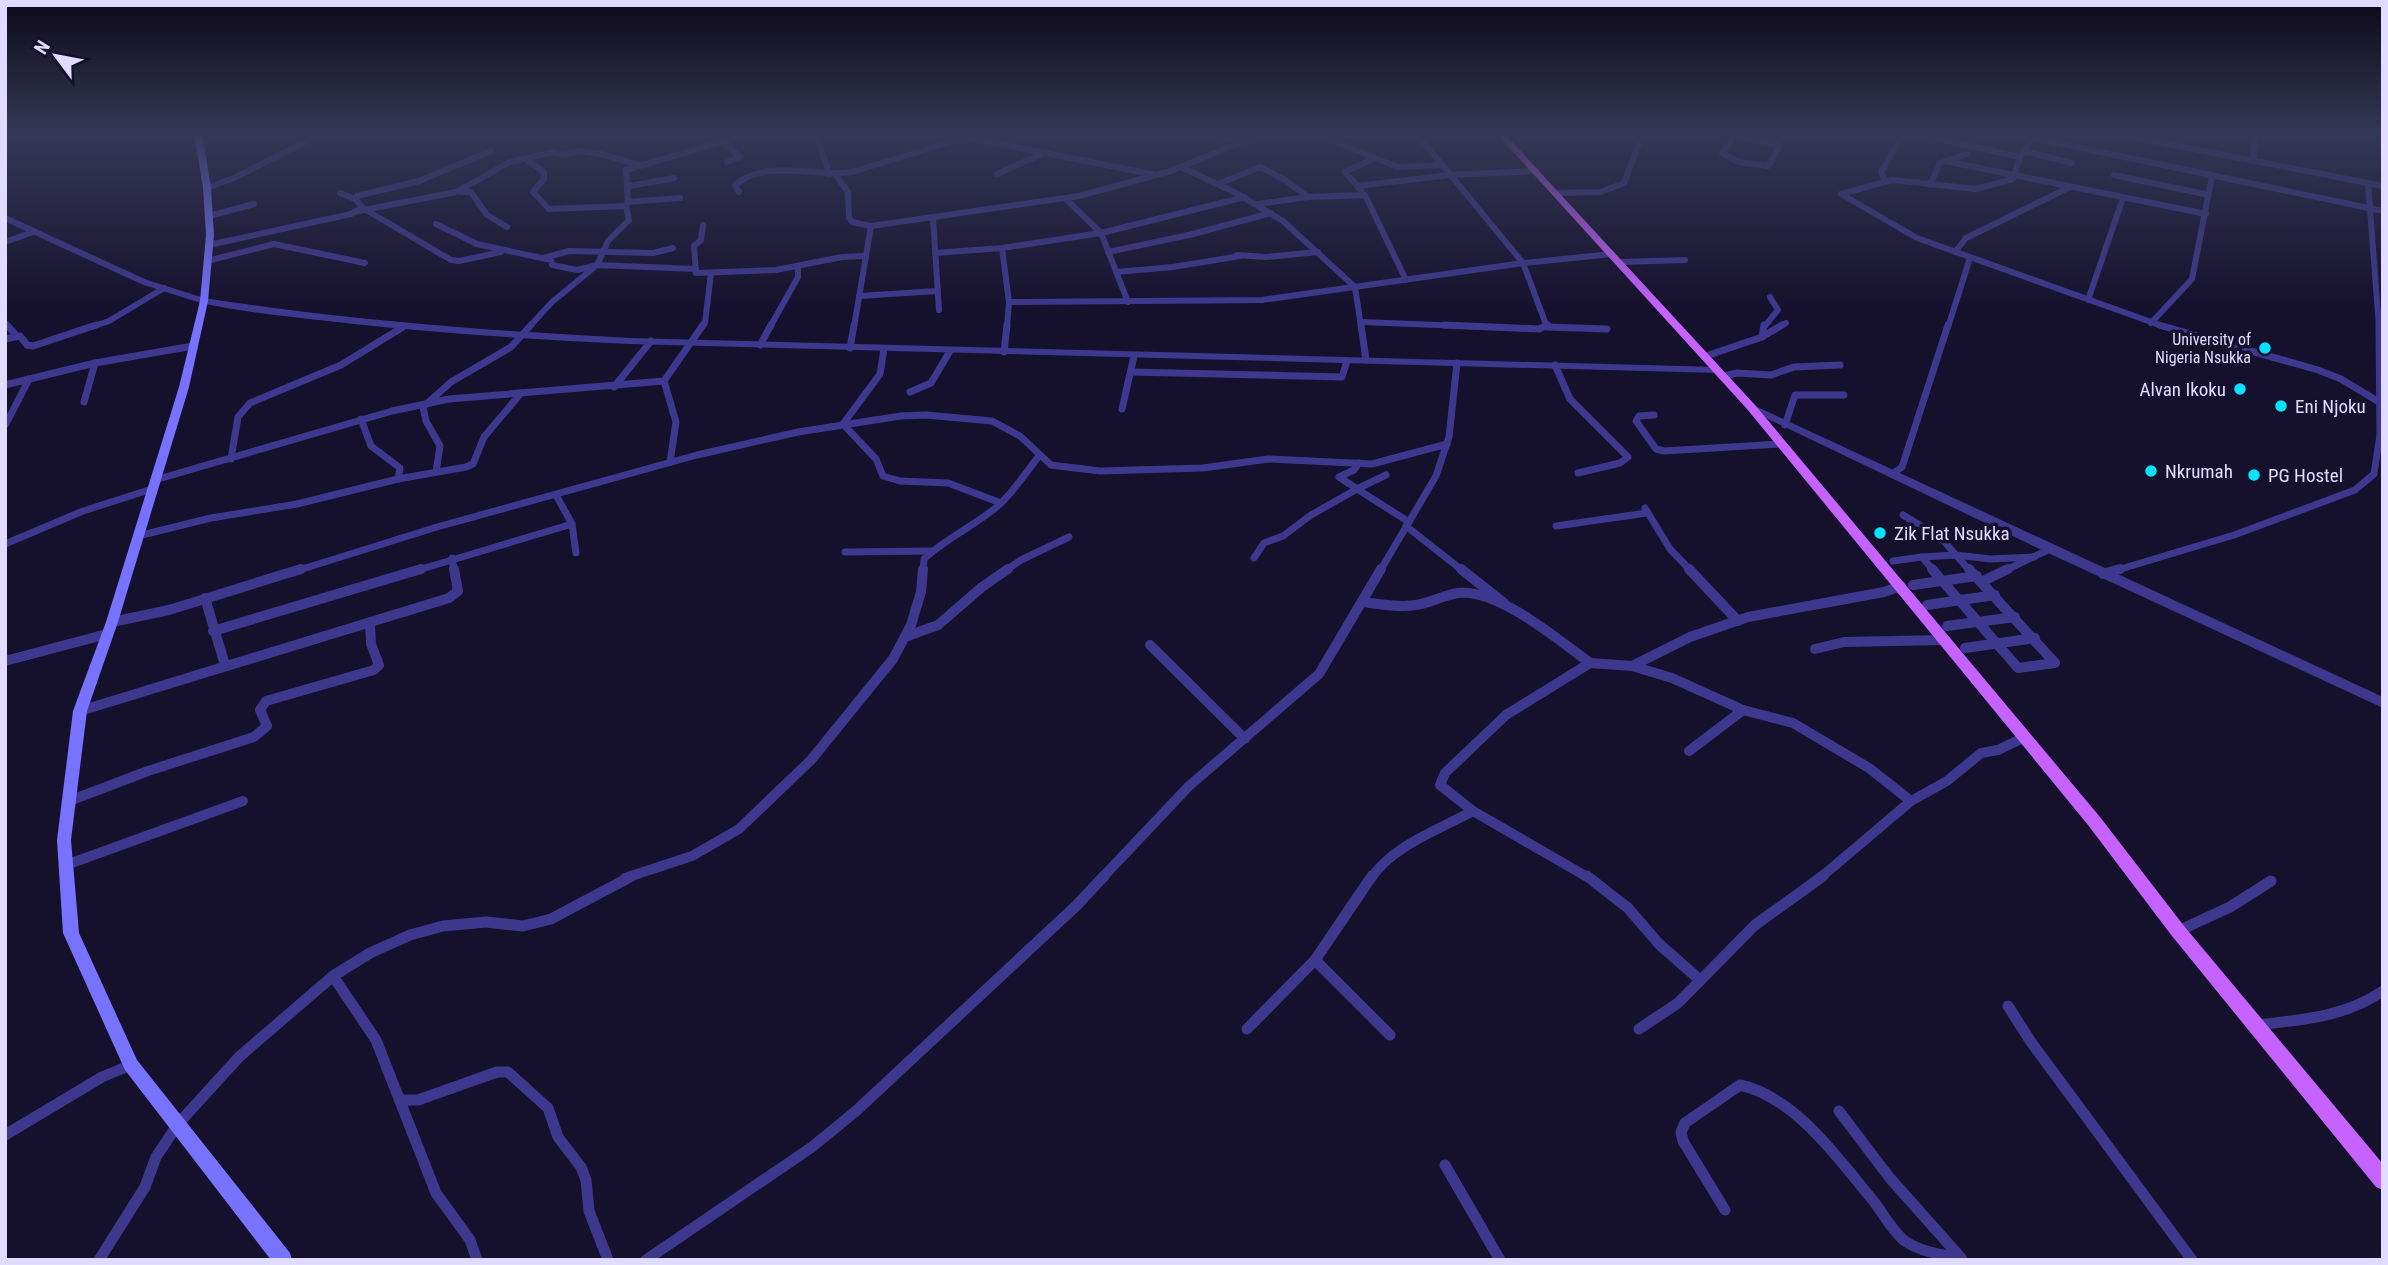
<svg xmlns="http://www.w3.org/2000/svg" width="2388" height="1265" font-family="'Roboto Condensed',sans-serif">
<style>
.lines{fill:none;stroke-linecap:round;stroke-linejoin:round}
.minor-far3{stroke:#3d388e;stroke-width:6}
.minor-far2{stroke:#3d388e;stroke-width:7}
.minor-far1{stroke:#3d388e;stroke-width:10}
.minor{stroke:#3d388e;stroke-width:11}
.tertiary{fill:#3d388e;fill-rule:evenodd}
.secondary{fill:#7772ff;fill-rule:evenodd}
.primary{fill:#c662ff;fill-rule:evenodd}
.poi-dot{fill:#07e3ff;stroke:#15102c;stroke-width:2.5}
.labels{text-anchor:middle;stroke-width:7;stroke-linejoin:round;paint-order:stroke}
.far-poi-label{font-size:16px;fill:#e0dbff;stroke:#15102c;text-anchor:end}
.poi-label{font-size:19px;fill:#e0dbff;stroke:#15102c;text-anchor:start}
</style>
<rect width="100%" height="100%" fill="#15102c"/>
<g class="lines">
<g class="minor-far3">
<path d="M816 133 829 174"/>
<path d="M945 133 1156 175"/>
<path d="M1183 133 1244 141"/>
<path d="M1314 133 1397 167 1442 165"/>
<path d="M1416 133 1523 263 1547 327"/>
<path d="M1721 133 1775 144 1779 147 1768 166 1739 162 1722 153 1735 136"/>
<path d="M1911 133 2020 157"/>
<path d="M2010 133 2383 211"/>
<path d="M2037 133 2020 157 2013 179 1976 189 1892 180 1841 194 1917 238 2165 327"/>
<path d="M2111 133 2368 183 2379 327"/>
<path d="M1330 139 1355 133"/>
<path d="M724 142 740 157 727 162"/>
<path d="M2025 151 2071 163"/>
<path d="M529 158 527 160 544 172V179L533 192 549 209 626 206"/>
<path d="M1945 161 2206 214"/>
<path d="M2253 161 2256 133"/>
<path d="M1183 168 1236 193 1283 221 1355 287"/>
<path d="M835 174 848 192 849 218 852 222 871 226 1079 196 1171 171 1263 133"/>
<path d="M997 174 1042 154"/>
<path d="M2114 175 2209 195"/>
<path d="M1885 181 1881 172 1904 133"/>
<path d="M2368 183 2383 186"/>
<path d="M1218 184 1260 167 1285 180 1308 197"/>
<path d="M1930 185 1940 163 1967 154"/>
<path d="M629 186 674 178"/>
<path d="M1357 186 1450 175 1536 171"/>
<path d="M207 188 234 178 323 133"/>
<path d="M1361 190 1345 172 1375 158"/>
<path d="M461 192H471L487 215 507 227"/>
<path d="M739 192 735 185C767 158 815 178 852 172L980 133"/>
<path d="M340 193 355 199"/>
<path d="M1556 193 1601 192 1624 183 1643 133"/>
<path d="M680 198 628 202 626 170 752 133"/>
<path d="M1066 199 1101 233 1128 302"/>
<path d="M1257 204 1308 197 1365 195 1406 280"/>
<path d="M366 210 451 260 459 261 501 252"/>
<path d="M359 211 456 192 510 162 553 152 562 155 580 151 601 154 639 165"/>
<path d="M209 216 254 204"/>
<path d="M933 217 939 310"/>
<path d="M5 218 144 282 204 301"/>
<path d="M436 224 477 244 551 260 552 265 577 270 597 265 696 269"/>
<path d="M703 225 701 240 694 246 696 273 776 270 842 257 865 256"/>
<path d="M5 242 33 232"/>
<path d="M209 245 351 214 363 208 355 199 357 196 419 181 491 151"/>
<path d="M1002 248 1009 302 1007 327"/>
<path d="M1108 252 1189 235 1271 213"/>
<path d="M1955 252 1966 238 2070 187"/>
<path d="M935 253 1002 248 1101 233 1245 197"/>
<path d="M1237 255 1266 257 1318 252"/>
<path d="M543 258 569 251 653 253 673 248"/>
<path d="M207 261 274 244 365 263"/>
<path d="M1620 262 1685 260"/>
<path d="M1116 272 1173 267 1240 256"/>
<path d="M1355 287 1361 327"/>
<path d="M859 296 938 291"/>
<path d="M2088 300 2123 198"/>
<path d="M1009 302 1262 300 1523 263 1612 254"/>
<path d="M1362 322 1488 327"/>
<path d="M2151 323 2192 279 2212 176"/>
<path d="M6 324 9 327"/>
<path d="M91 327 109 321 164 288"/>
<path d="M529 327 552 302 597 265 608 241 629 220 626 206 628 202"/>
<path d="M702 327 705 323 711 273"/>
<path d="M770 327 798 277V266"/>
<path d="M854 327 871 226"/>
<path d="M1764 327 1778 310 1770 297"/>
<path d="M1779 327 1786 323"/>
<path d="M1948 327 1970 258"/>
</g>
<g class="minor-far2">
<path d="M7 325 16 335"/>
<path d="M1361 325 1366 360"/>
<path d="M1444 325 1539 329 1548 325"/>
<path d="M2159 325 2318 370 2341 379 2379 402"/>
<path d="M1547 327 1607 329"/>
<path d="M1762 337 1764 325"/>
<path d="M5 339 20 336 27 345 33 346 96 325"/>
<path d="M760 345 771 325"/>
<path d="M850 348 854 325"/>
<path d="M884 349 880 374 843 424 876 459 883 476 900 481 948 483 1001 503"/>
<path d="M1004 352 1007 325"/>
<path d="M1706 356 1762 337 1782 325"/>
<path d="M1555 365 1570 399 1628 457 1620 463 1578 473"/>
<path d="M1131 372 1342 377 1347 361"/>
<path d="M1724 376 1737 373 1771 375 1794 367 1840 365"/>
<path d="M664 381 676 422 670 462"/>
<path d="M5 385 95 363 193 346"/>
<path d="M614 387 651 341"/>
<path d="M910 392 931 383 950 351"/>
<path d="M84 402 95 363"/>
<path d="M1122 409 1134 356"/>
<path d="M1654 415 1639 416 1636 421 1656 449 1664 451 1782 444"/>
<path d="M361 419 371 446 400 468 398 479"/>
<path d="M6 424 29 379"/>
<path d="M1785 425 1795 395H1844"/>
<path d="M231 459 238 417 250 403 341 365 403 327"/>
<path d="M1359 463 1354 470 1339 477 1357 489 1386 475"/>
<path d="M436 472 440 446 426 421 423 407 451 382 511 347 531 325"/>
<path d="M1892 474 1902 467 1948 325"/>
<path d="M155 480 392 411 449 399 664 381 703 325"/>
<path d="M556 495 572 524 576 553"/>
<path d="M1645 508 1670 549 1691 571"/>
<path d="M1903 515 1941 538 1956 555 1990 559 2034 557"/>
<path d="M1406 526 1463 571"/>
<path d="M1556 526 1647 513"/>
<path d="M138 536 211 518 297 504 398 479 466 467 473 464 484 437 521 393"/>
<path d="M5 544 83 511 152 489"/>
<path d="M845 552 932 551"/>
<path d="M452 558 454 571"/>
<path d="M1254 558 1264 543 1283 536 1311 515 1357 489 1409 522"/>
<path d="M1893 561 1922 557"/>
<path d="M296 571 437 527 697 455 798 432 901 416 926 415 992 421 1020 436 1051 465 1100 471 1203 468 1268 459 1372 464 1447 444"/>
<path d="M415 571 572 524"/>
<path d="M923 571 924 559C947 537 977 525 1000 504 1015 490 1027 471 1039 456"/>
<path d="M1005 571 1021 560 1069 537"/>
<path d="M1380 571 1436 476 1449 437 1457 363"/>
<path d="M1934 571 1922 557 1956 555 1970 571"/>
<path d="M2004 571 2050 549"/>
<path d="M2114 571 2234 535 2355 490 2374 474 2380 435 2379 325"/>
</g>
<g class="minor-far1">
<path d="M1461 569 1504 603"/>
<path d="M1689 569 1738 621"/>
<path d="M1932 569 2018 668 2055 663 1969 569"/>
<path d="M2103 574 2120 569"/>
<path d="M1983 581 2008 569"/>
<path d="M1913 585 1977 576"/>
<path d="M1901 586 1884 592 1748 617 1690 637 1632 666 1672 678 1743 710 1793 723 1869 768 1911 801"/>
<path d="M205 598 225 665"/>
<path d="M1362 602C1380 604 1398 608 1416 605 1430 603 1444 595 1458 593 1498 588 1558 640 1590 663"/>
<path d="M1927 605 1995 595"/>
<path d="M112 622 169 610 301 569"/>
<path d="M1947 626 2015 617"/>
<path d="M213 631 421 569"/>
<path d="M905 637 938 625 982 587 1008 569"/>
<path d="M1150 645 1245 739"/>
<path d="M1965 648 2035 638"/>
<path d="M1815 649 1844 642 1945 640"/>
<path d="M5 661 107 634"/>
<path d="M80 711 449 598 458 591 454 569"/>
<path d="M1689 751 1743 710"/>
<path d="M69 801 148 771 254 737 267 726 260 710 266 701 374 670 379 665 371 644 370 624"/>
<path d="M66 865 243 801"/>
<path d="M625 878 692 856 739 829 811 760 893 659 911 625 921 592 923 569"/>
<path d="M1102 878 1189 786 1319 674 1381 569"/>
<path d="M1371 878C1394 845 1438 830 1473 811"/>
<path d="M1589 878 1473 811 1440 785 1445 773 1506 715 1590 663 1632 666"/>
<path d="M1820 878 1911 801 1947 781 1981 753 1998 750 2025 737"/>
</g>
<g class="minor">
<path d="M1587 876 1628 908 1659 944 1700 980"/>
<path d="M2178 931 2230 907 2271 881"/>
<path d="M1315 960 1390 1035"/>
<path d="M333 976 376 1040 436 1193 470 1240 477 1260"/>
<path d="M2008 1006 2031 1042 2192 1260"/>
<path d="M2256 1025C2301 1020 2345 1017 2383 991"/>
<path d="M1247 1029 1315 960 1372 876"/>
<path d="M1639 1029 1678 1003 1755 925 1823 876"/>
<path d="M400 1100H418L497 1072H508L548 1108 558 1137 581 1167 586 1180 589 1211 608 1260"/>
<path d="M1839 1111 1889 1177 1961 1258"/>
<path d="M5 1135 102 1077 131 1065"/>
<path d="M1445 1165 1500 1260"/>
<path d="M1725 1210 1683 1141 1681 1132 1685 1123 1740 1085C1796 1097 1840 1161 1875 1203 1884 1215 1893 1232 1905 1241 1921 1252 1942 1255 1961 1258"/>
<path d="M99 1260 145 1187 156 1157 178 1124 239 1057 333 976 370 953 410 935 443 926 486 922 523 926 551 919 632 876"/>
<path d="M646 1260 812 1147 856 1111 1077 905 1104 876"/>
</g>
<g class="tertiary">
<path d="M204 298C346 320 487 331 630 338L1718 367 1723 370 1718 373 630 344C529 339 428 333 327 321 285 316 242 312 201 303V299Z"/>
<path d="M1751 404 2383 697V708L2046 552 1747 409V405Z"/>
</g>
<path class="secondary" d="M194 133H202L211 188 214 235 208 301 189 387 118 622 87 711 71 840 79 933 137 1060 290 1253 292 1260H271L125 1070 63 933 57 840 73 711 106 622 179 387 200 301 206 235 203 188Z"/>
<path class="primary" d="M1496 133H1504L1755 405 2100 817 2184 926 2383 1164V1190L2376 1187 2172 936 2088 825 1747 409Z"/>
</g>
<linearGradient id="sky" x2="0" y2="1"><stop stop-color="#0c0918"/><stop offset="0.43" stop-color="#353756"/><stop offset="1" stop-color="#353756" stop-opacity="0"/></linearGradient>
<rect width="2388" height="310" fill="url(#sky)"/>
<g class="poi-dot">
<circle cx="2265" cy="348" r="7"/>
<circle cx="2240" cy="389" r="7"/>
<circle cx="2281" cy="406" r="7"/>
<circle cx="2151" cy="471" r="7"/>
<circle cx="2254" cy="475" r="7"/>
<circle cx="1880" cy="533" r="7"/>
</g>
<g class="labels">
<g class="far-poi-label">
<text x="2251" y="345">University of<tspan x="2251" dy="18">Nigeria Nsukka</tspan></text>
</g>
<g class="poi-label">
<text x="2226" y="396" text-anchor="end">Alvan Ikoku</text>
<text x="2295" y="413">Eni Njoku</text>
<text x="2165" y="478">Nkrumah</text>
<text x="2268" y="482">PG Hostel</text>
<text x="1894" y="540">Zik Flat Nsukka</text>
</g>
</g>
<rect width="2388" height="1265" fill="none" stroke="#e0dbff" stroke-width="14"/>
<g transform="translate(56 56) rotate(302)" stroke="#15102c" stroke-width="5" paint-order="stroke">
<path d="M0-5L12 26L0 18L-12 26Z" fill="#e0dbff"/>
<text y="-10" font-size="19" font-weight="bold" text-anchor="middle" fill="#e0dbff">N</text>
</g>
</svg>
